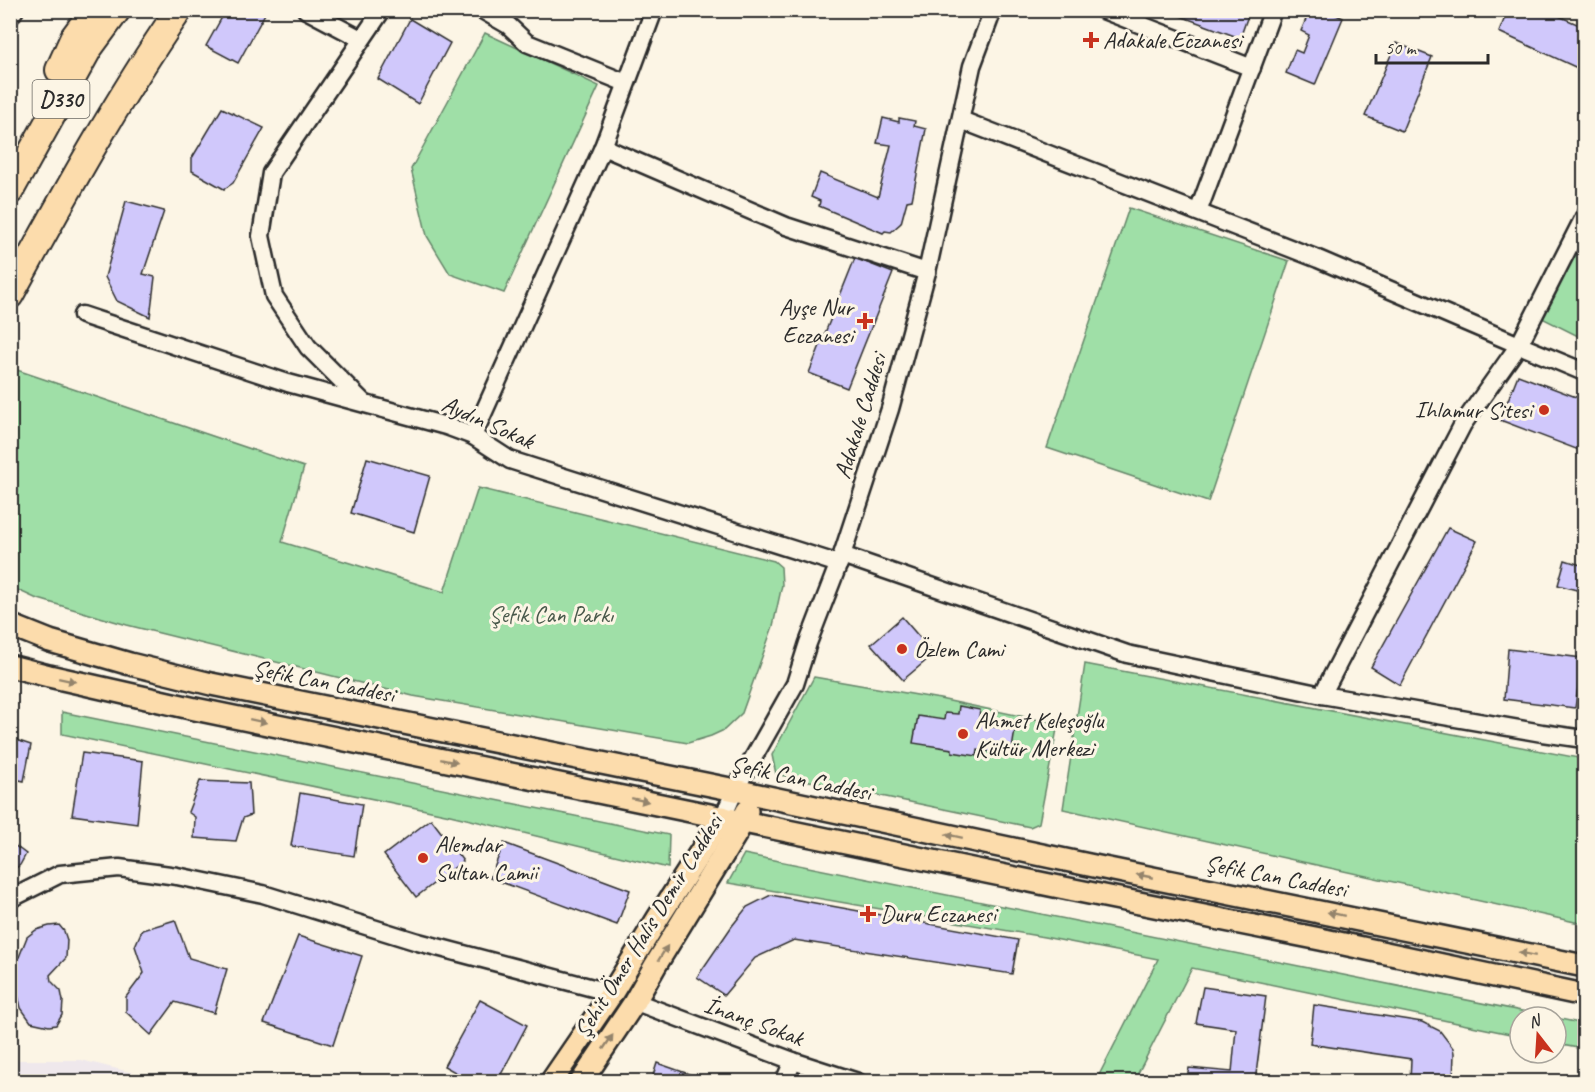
<svg xmlns="http://www.w3.org/2000/svg" width="1595" height="1092" font-family="Caveat,sans-serif">
<style>
.built{fill:#efe8ec}
.green{fill:#9fdfa7;stroke:#658569;stroke-width:1.5}
.building{fill:#d0c8fb;stroke:#2b2b2b;stroke-width:1.5}
.lines{fill:none;stroke-linecap:round;stroke-linejoin:round}
.minor-casing{stroke:#2b2b2b;stroke-width:21}
.major-casing{stroke:#2b2b2b;stroke-width:26}
.highway-casing{stroke:#2b2b2b;stroke-width:30}
.minor{stroke:#fcf5e5;stroke-width:16}
.major{stroke:#fcdcac;stroke-width:21}
.highway{stroke:#fcdcac;stroke-width:26}
.oneway{fill:#94846c}
.poi-dot{fill:#c8321e;stroke:#fcf5e5;stroke-width:2}
.labels{text-anchor:middle;stroke-width:6;stroke-linejoin:round;paint-order:stroke}
.shield{fill:#fcf5e5;stroke:#6a6863;stroke-width:1.5}
.shield-label{font-size:22px;font-weight:bold;fill:#2b2b2b}
.poi-label{font-size:24px;fill:#2b2b2b;stroke:#fcf5e5;text-anchor:start}
.street-label{font-size:24px;fill:#2b2b2b;stroke:#fcf5e5}
.park-label{font-size:24px;fill:#48584a;stroke:#fcf5e5}
</style>
<rect width="100%" height="100%" fill="#fcf5e5"/>
<filter id="ink" filterUnits="userSpaceOnUse"><feTurbulence type="fractalNoise" baseFrequency=".0167" numOctaves="2"/><feDisplacementMap in="SourceGraphic" scale="12" xChannelSelector="R" yChannelSelector="G"/><feConvolveMatrix kernelMatrix="1 2 1 2 8 2 1 2 1" color-interpolation-filters="sRGB"/></filter>
<g filter="url(#ink)">
<path class="built" d="M11 1060H81L166 1081H11Z"/>
<g class="green">
<path d="M485 33 599 86 504 293 450 274 427 236 411 169Z"/>
<path d="M1129 208 1289 261 1208 502 1047 448Z"/>
<path d="M1584 236V339L1542 318Z"/>
<path d="M11 368 304 467 282 542 444 592 478 488 774 561 781 567 782 585 773 626 742 713 724 730 711 736 688 743 413 696 127 625 35 598 11 587Z"/>
<path d="M1085 664 1584 759V924L1063 809Z"/>
<path d="M814 677 940 699 1058 724 1039 823 1030 827 776 774 772 755Z"/>
<path d="M62 712 669 835 668 868 450 815 62 734Z"/>
<path d="M744 854 1551 1017H1520V1036L1192 968 1134 1081H1096L1158 959 1044 937 728 883Z"/>
<path d="M1556 1018 1584 1024V1049L1556 1044Z"/>
</g>
<g class="building">
<path d="M226 10H267L238 63 206 46Z"/>
<path d="M1164 10H1250L1240 38Z"/>
<path d="M1310 10H1325L1343 18 1315 85 1286 73 1295 50 1302 53 1309 35 1301 31Z"/>
<path d="M1508 10H1545L1584 27V71L1499 32Z"/>
<path d="M410 19 450 43 418 104 378 79Z"/>
<path d="M1396 43 1432 57 1402 131 1365 116Z"/>
<path d="M222 108 264 128 233 183 224 189 192 171V158Z"/>
<path d="M883 118 899 122V118L915 121 914 126 926 129 912 200 907 201 901 223 891 232 885 231 883 233 819 206 820 201 811 197 820 173 878 197 891 145 877 143Z"/>
<path d="M126 201 164 211 143 274 155 277 150 317 117 301 105 277Z"/>
<path d="M855 258 893 273 847 388 809 373Z"/>
<path d="M1518 375 1584 400V452L1500 420Z"/>
<path d="M367 458 430 476 414 532 351 513Z"/>
<path d="M1448 528 1477 541 1400 685 1371 667Z"/>
<path d="M1565 560 1584 566V592L1558 585Z"/>
<path d="M902 617 934 654 903 680 871 644Z"/>
<path d="M1508 649 1582 658 1575 708 1504 699Z"/>
<path d="M959 706 980 710 979 717 989 718 988 726 1015 730 1011 755 978 750 977 756 952 752V749L913 743 918 716 944 720 945 713 958 714Z"/>
<path d="M10 738 31 745 24 781 10 778Z"/>
<path d="M82 753 143 761 137 824 72 815Z"/>
<path d="M200 781 249 783 251 815 243 818 236 841 194 838 195 817 188 812Z"/>
<path d="M300 793 362 804 354 856 291 846Z"/>
<path d="M431 819 463 861 416 897 384 855Z"/>
<path d="M10 842 26 854 20 865 10 872Z"/>
<path d="M504 843 630 890 617 925 490 878Z"/>
<path d="M771 895 1018 940 1012 974 794 940 755 958 724 995 697 977 732 926 747 907Z"/>
<path d="M175 920 189 958 227 969 214 1013 175 1002 151 1035 126 1012V997L144 973 135 946 142 930Z"/>
<path d="M59 925 64 931 67 940 66 958 50 975 51 981 61 991 63 1001 62 1015 56 1025 49 1026 31 1022 21 1008 17 991 10 993V953L19 957 27 937 36 930 49 926Z"/>
<path d="M298 936 362 956 333 1045 264 1023Z"/>
<path d="M1203 987 1266 996 1255 1082H1186L1189 1068 1232 1072 1236 1029 1196 1023Z"/>
<path d="M480 1000 527 1025 497 1082H473L444 1066Z"/>
<path d="M1314 1005 1422 1022 1440 1031 1453 1048 1454 1053 1453 1082H1410L1411 1059 1310 1044Z"/>
<path d="M657 1063 712 1082H651Z"/>
</g>
<g class="lines">
<defs>
<g id="minor">
<path d="M306 10 361 39"/>
<path d="M482 10 508 25 527 43 626 83"/>
<path d="M1103 10 1252 68"/>
<path d="M10 17 15 10"/>
<path d="M961 120 1318 259 1519 345 1584 372"/>
<path d="M603 147 786 226 927 272"/>
<path d="M1198 212 1273 10"/>
<path d="M82 315 288 383 446 426 473 436 510 460 839 564"/>
<path d="M363 402 308 347 274 296 261 236 271 173 382 10"/>
<path d="M473 436 603 147 654 10"/>
<path d="M842 555 1127 654 1322 695 1542 733 1584 739"/>
<path d="M1322 695 1463 424 1519 345 1584 217"/>
<path d="M723 817 735 790 795 684 808 643 842 555 890 409 927 272 972 66 993 10"/>
<path d="M10 899 60 874 119 868 177 876 263 894 418 942 612 993"/>
<path d="M634 1003 644 1005 793 1061 858 1082"/>
<path d="M784 1082 793 1061"/>
</g>
<g id="major">
<path d="M10 625 50 641 130 664 211 684 735 790 1089 865 1584 966"/>
<path d="M10 666 49 676 195 709 1074 890 1320 939 1584 995"/>
<path d="M551 1082 612 993 658 918 723 817"/>
<path d="M581 1082 634 1003 655 966 737 832 747 811"/>
</g>
<g id="highway">
<path d="M59 70 74 37 94 10"/>
<path d="M10 191 89 48 117 10"/>
<path d="M10 295C63 198 116 101 179 10"/>
</g>
</defs>
<use href="#minor" class="minor-casing"/>
<use href="#major" class="major-casing"/>
<use href="#highway" class="highway-casing"/>
<use href="#minor" class="minor"/>
<use href="#major" class="major"/>
<use href="#highway" class="highway"/>
</g>
<defs><path id="oneway-solid" d="M-6-.8H1V-3.2L6.5 0L1 3.2V.8H-6Z" transform="scale(1.5)"/></defs>
<g class="oneway">
<use href="#oneway-solid" transform="translate(67 680) rotate(12)"/>
<use href="#oneway-solid" transform="translate(258 721) rotate(12)"/>
<use href="#oneway-solid" transform="translate(449 761) rotate(12)"/>
<use href="#oneway-solid" transform="translate(640 800) rotate(12)"/>
<use href="#oneway-solid" transform="translate(954 836) rotate(-168)"/>
<use href="#oneway-solid" transform="translate(1145 876) rotate(-169)"/>
<use href="#oneway-solid" transform="translate(1336 914) rotate(-168)"/>
<use href="#oneway-solid" transform="translate(663 953) rotate(-58)"/>
<use href="#oneway-solid" transform="translate(1527 954) rotate(-168)"/>
<use href="#oneway-solid" transform="translate(608 1042) rotate(-56)"/>
</g>
</g>
<g class="poi-dot">
<path d="M1088 31h6v6h6v6h-6v6h-6v-6h-6v-6h6z"/>
<path d="M862 312h6v6h6v6h-6v6h-6v-6h-6v-6h6z"/>
<circle cx="1544" cy="410" r="6"/>
<circle cx="902" cy="649" r="6"/>
<circle cx="963" cy="734" r="6"/>
<circle cx="423" cy="858" r="6"/>
<path d="M865 905h6v6h6v6h-6v6h-6v-6h-6v-6h6z"/>
</g>
<g class="labels">
<rect class="shield" x="32.5" y="80" width="57" height="38" rx="4.5"/>
<g class="shield-label">
<text x="61" y="107">D330</text>
</g>
<g class="poi-label">
<text x="1103" y="48">Adakale Eczanesi</text>
<text x="853" y="315" text-anchor="end">Ayşe Nur<tspan x="853" dy="28">Eczanesi</tspan></text>
<text x="1532" y="418" text-anchor="end">Ihlamur Sitesi</text>
<text x="914" y="657">Özlem Cami</text>
<text x="975" y="728">Ahmet Keleşoğlu<tspan x="975" dy="28">Kültür Merkezi</tspan></text>
<text x="435" y="852">Alemdar<tspan x="435" dy="28">Sultan Camii</tspan></text>
<text x="880" y="922">Duru Eczanesi</text>
</g>
<g class="street-label">
<text transform="translate(860 416) rotate(-73)" y="8">Adakale Caddesi</text>
<text transform="translate(488 422) rotate(24)" y="8">Aydın Sokak</text>
<text transform="translate(324 681) rotate(11)" y="8">Şefik Can Caddesi</text>
<text transform="translate(801 778) rotate(12)" y="8">Şefik Can Caddesi</text>
<text transform="translate(1276 876) rotate(11)" y="8">Şefik Can Caddesi</text>
<text transform="translate(648 926) rotate(-58)" y="8">Şehit Ömer Halis Demir Caddesi</text>
<text transform="translate(754 1021) rotate(20)" y="8">İnanç Sokak</text>
</g>
<g class="park-label">
<text x="551" y="622">Şefik Can Parkı</text>
</g>
</g>
<rect width="1595" height="1092" fill="none" stroke="#fcf5e5" stroke-width="36"/>
<rect x="18" y="18" width="1559" height="1056" fill="none" stroke="#2b2b2b" stroke-width="2" filter="url(#ink)"/>
<g transform="translate(1538 1035) rotate(343)"><circle r="28" fill="#fcf5e5" stroke="#a8a49b" stroke-width="1.5"/>
<path d="M0-4.5L10 22L0 15L-10 22Z" fill="#c8321e"/>
<text y="-9" font-size="16" font-weight="bold" text-anchor="middle" fill="#2b2b2b">N</text>
</g>
<path d="M1376 54v9h112v-9" fill="none" stroke="#2b2b2b" stroke-width="3"/>
<text x="1385" y="54" font-size="18" fill="#2b2b2b" stroke="#fcf5e5" stroke-width="4.5" paint-order="stroke">50 m</text>
</svg>
